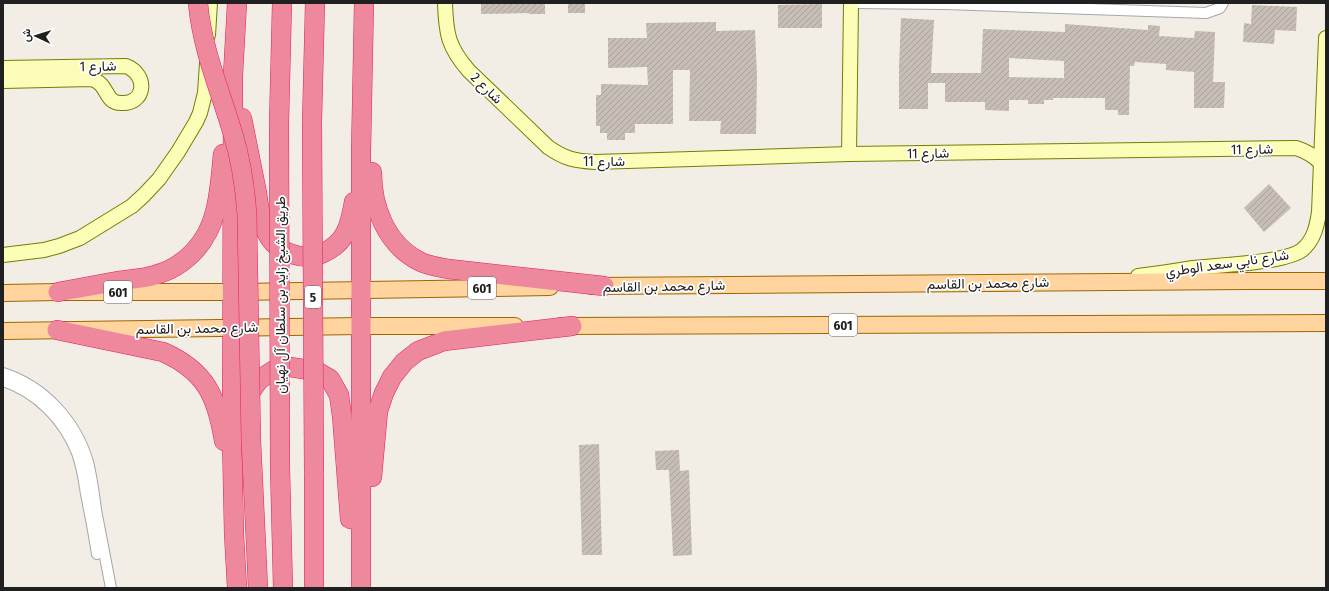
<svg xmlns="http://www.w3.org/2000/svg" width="1329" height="591" font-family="'Fira Sans Condensed',Vazirmatn,sans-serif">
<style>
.building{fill:url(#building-hatch);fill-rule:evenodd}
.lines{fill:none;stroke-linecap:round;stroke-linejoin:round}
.street-casing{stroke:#a7a7a7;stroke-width:12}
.secondary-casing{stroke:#737f00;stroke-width:16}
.primary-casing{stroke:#9d6700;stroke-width:18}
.highway-casing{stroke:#e91a63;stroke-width:20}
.street{stroke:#fff;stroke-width:10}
.secondary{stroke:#fcfeb8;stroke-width:14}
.primary{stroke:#ffd49e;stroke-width:16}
.highway{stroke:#ee899d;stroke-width:19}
.highway-bridge-casing{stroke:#e91a63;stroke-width:20;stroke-linecap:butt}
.highway-bridge{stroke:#ee899d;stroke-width:19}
.labels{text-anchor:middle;stroke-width:3.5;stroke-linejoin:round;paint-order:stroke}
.shield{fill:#fff;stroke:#636363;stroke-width:1}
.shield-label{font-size:13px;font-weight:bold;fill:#202020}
.street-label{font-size:14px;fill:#202020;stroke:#fff}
</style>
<defs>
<pattern id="building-hatch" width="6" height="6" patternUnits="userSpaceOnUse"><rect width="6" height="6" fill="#c6bdb5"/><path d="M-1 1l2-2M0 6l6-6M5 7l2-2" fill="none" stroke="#aaa29b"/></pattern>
</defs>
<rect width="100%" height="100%" fill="#f2eee6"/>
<g class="building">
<path d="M481 3H545V14H529V13L481 14Z"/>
<rect x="568" y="3" width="17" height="10"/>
<path d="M822 4V28H778V5Z"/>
<path d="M1252 5 1297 7 1296 31 1275 30 1274 44 1243 42 1244 23 1251 24Z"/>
<path d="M901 18 934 20 931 73H981L983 29 1065 32V24L1148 30V25L1160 26 1159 36 1194 38 1195 31 1215 32 1213 82H1225L1224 108H1194V72L1166 70V64L1135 62 1134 66H1130L1129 115H1118V110H1105V98H1053V100H1044V104H1028V100H1009V111L985 110V102H945V83H928V109H899V66ZM1009 58 1064 61V78L1009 77Z"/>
<path d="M716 22V31L755 30 757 76 756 134H720L721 121H689L690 70H673V124H635V133H625V140H607V133H600V126H596V95H601V84L648 85 647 67 608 68V38H647L646 23Z"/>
<path d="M1269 184 1291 208 1264 232 1244 208Z"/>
<path d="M599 444 602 555H582L579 445Z"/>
<path d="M679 450 680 471 689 470 692 555 673 556 669 470H656L655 451Z"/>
</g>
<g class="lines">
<defs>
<g id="street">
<path d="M854 3 945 4 1206 13 1220 8 1223 3"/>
<path d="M3 373C44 386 76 421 88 462 92 478 94 494 96 510 101 536 106 562 111 588"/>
<path d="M3 381C37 392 64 420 77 453 82 466 84 481 86 494 90 514 94 534 97 554"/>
</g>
<g id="secondary">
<path d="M445 3C446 34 448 47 469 71L548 147C565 159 575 161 595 162L849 154 1296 148C1306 151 1313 155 1321 163"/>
<path d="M208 35 210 3"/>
<path d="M3 68 126 66C149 75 145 105 121 103 104 103 109 83 91 79L3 81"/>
<path d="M849 154 851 3"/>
<path d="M3 255 44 250 59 246 80 238 132 206 144 195 159 179 178 152 196 122 200 113 205 93 207 63"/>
<path d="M1138 276C1156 274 1175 271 1193 268 1217 265 1285 263 1302 250 1314 240 1317 226 1319 212L1326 38"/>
</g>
<g id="primary">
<path d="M592 286 1247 281H1326"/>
<path d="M3 293 58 292H233L550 287"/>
<path d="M561 326 1326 323"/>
<path d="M3 331 361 326H515"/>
</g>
<g id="highway">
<path d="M242 118C247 143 252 168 257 193 259 207 261 224 269 237 279 253 305 262 323 253 346 243 350 225 354 202"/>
<path d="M312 122 315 3"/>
<path d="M279 123 282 3"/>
<path d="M372 172C372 207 386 244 419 261 428 266 439 267 449 269L604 286"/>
<path d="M58 292C78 288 98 285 118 281 130 279 143 279 155 275 185 267 208 242 215 212 220 193 221 173 223 154"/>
<path d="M57 330 163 352C206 371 217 397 224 441"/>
<path d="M245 401 249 394 259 380 274 370 290 367 316 371 330 379 339 395 342 416 350 519"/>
<path d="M280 468 283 588"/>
<path d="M314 472V588"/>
<path d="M372 477 378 411 384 393 392 377 404 362 418 351 444 341 572 326"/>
<path d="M256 544 258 588"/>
<path d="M237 588 234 534 232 442 233 75 237 3"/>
<path d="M361 588V152L364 3"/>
</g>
</defs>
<use href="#street" class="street-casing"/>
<use href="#secondary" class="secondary-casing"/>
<use href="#primary" class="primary-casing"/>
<use href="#highway" class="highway-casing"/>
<use href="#street" class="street"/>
<use href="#secondary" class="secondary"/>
<use href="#primary" class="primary"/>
<use href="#highway" class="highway"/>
<defs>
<g id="highway-bridge">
<path d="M198 3C202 49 220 90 233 134 241 160 245 187 247 215L251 440 256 544"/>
<path d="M312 122 314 472"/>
<path d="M279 123 280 468"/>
</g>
</defs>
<use href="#highway-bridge" class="highway-bridge-casing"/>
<use href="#highway-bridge" class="highway-bridge"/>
</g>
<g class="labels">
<g class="shield">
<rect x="468" y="277" width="28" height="22" rx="3"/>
<rect x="104" y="281" width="28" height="22" rx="3"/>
<rect x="305" y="286" width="16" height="22" rx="3"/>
<rect x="829" y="314" width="28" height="22" rx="3"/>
</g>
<g class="shield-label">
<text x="482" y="293">601</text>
<text x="118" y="297">601</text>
<text x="313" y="302">5</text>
<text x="843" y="330">601</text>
</g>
<g class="street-label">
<text transform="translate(98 66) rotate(-1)" y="5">شارع 1</text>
<text transform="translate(487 88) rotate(44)" y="5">شارع 2</text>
<text transform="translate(1252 149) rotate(-1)" y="5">شارع 11</text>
<text transform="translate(928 153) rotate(-1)" y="5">شارع 11</text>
<text x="604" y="166">شارع 11</text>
<text transform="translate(1227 263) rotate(-8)" y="5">شارع نابي سعد الوطري</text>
<text transform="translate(988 283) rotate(-1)" y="5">شارع محمد بن القاسم</text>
<text transform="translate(664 286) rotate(-1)" y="5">شارع محمد بن القاسم</text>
<text transform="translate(280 295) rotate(-90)" y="5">طريق الشيخ زايد بن سلطان آل نهيان</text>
<text transform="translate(197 328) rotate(-1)" y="5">شارع محمد بن القاسم</text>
</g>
</g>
<rect width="1329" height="591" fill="none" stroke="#202020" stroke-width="8"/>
<g transform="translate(36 36) rotate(274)" stroke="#ffffff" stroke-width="3" paint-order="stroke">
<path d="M0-3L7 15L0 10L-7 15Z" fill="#202020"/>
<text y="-6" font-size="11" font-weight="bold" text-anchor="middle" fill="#202020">ش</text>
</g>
</svg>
